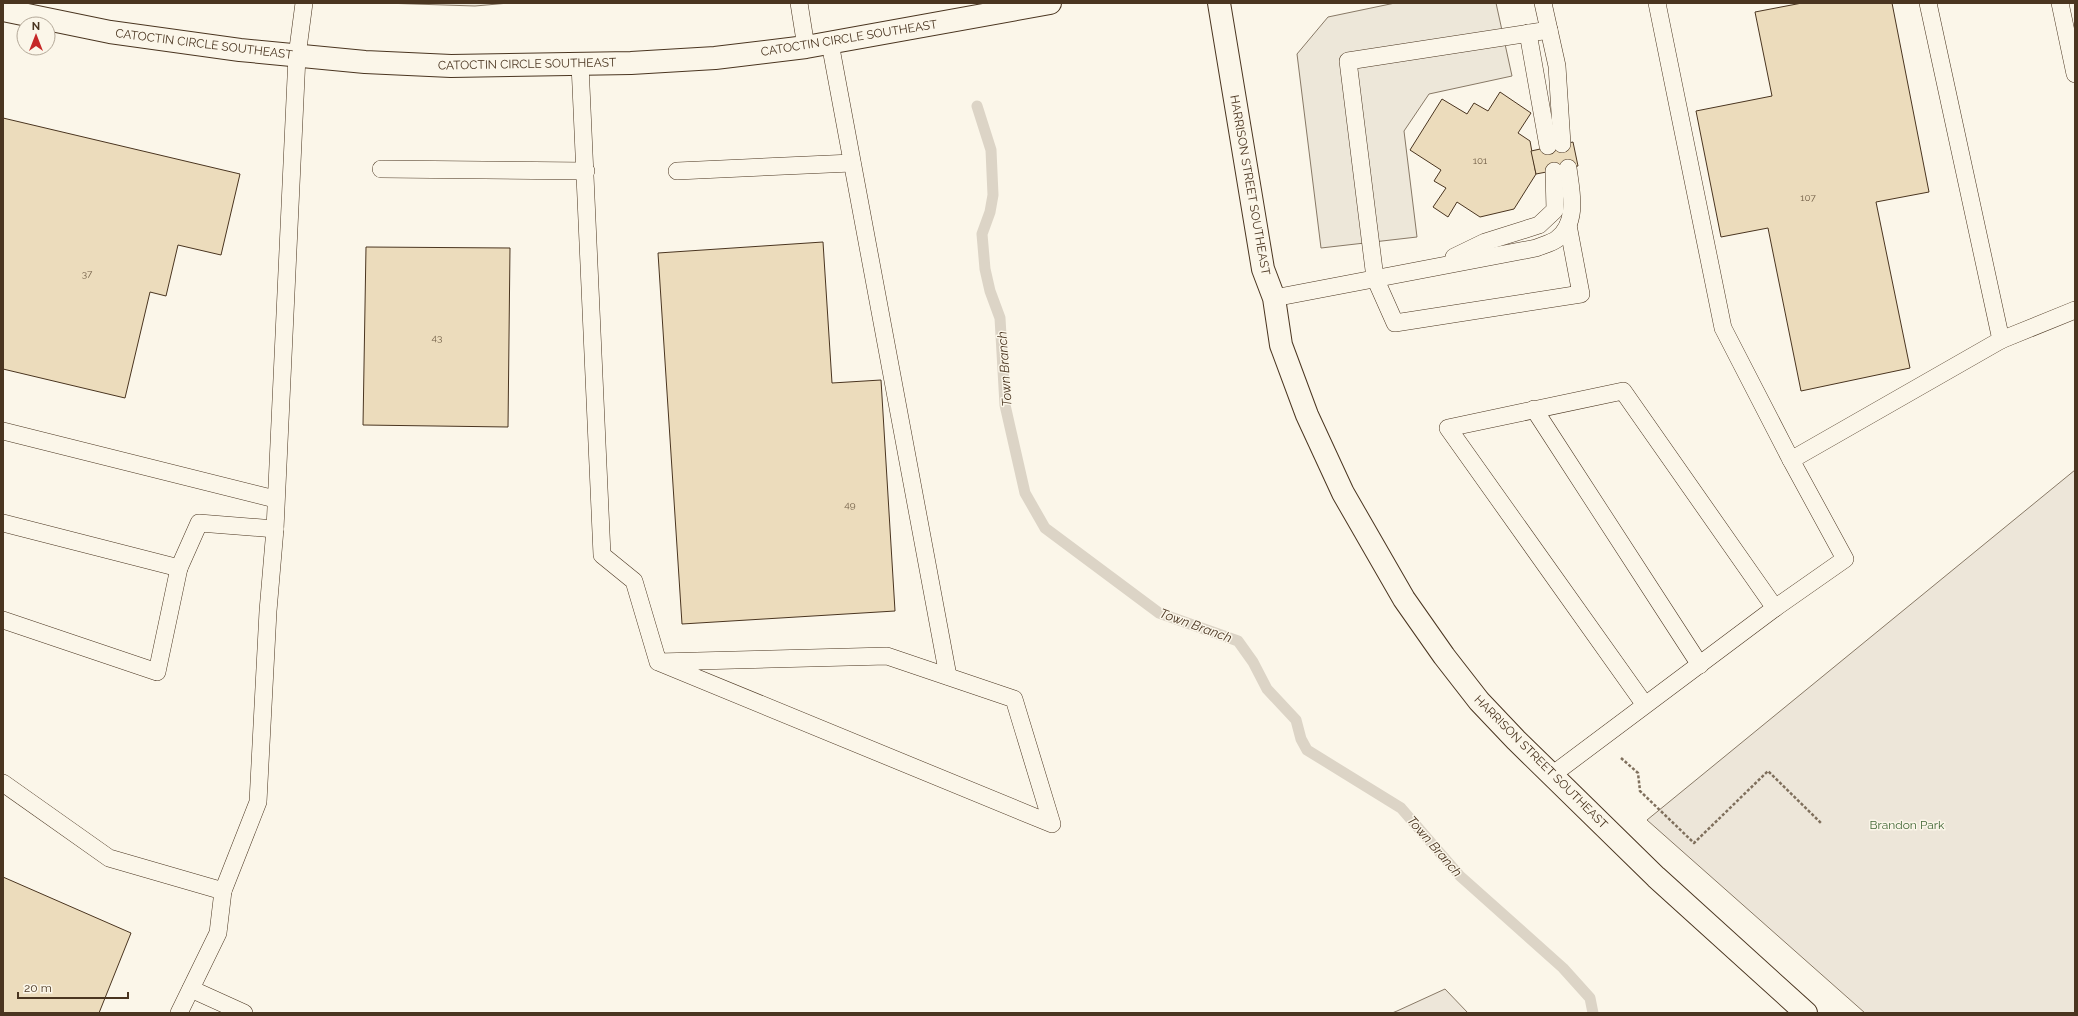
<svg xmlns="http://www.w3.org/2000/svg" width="2078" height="1016" font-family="Raleway,sans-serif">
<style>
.green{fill:#ede6d9;stroke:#887966}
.parking{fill:#ede7d9;stroke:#887966}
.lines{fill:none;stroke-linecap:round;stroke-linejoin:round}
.stream{stroke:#dcd4c6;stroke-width:11}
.building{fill:#ecdcbc;stroke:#4a3520}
.lane-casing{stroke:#4a3520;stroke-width:18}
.secondary-casing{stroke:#4a3520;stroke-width:24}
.path{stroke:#7f6f5c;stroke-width:2.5;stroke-dasharray:3 2;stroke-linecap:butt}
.lane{stroke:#fbf6e9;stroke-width:17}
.secondary{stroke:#fbf6e9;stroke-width:22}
.labels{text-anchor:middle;stroke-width:3;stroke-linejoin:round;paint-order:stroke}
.number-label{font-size:10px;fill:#725f47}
.street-label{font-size:12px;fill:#4a3520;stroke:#fbf6e9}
.park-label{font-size:12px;fill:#436837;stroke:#fbf6e9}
.water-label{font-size:13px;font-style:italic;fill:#4a3520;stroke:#fbf6e9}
</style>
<rect width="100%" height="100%" fill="#fbf6e9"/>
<g class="green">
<path d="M2075 470V1013H1865L1647 820Z"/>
<path d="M1445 989 1468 1013H1392L1397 1011Z"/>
</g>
<g class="parking">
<path d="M383 3H509L475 6Z"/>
<path d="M1395 3H1496L1512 76 1429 94 1404 131 1417 237 1321 248 1297 54 1328 17Z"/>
</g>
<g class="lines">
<path class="stream" d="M977 106 991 150 993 195 990 212 982 234 985 269 990 291 1000 318 1005 405 1025 493 1045 528 1159 613 1238 641 1253 662 1267 689 1296 720 1301 739 1307 750 1401 808 1460 876 1563 968 1590 998 1593 1013"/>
</g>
<g class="building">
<path d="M1802 3H1892L1929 192 1876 202 1910 368 1801 391 1768 228 1721 237 1696 111 1772 96 1755 12Z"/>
<path d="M1500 92 1531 113 1518 133 1530 141 1536 174 1514 209 1480 217 1457 202 1448 217 1433 207 1446 188 1434 181 1441 170 1410 150 1442 99 1467 114 1474 103 1488 111Z"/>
<path d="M3 118 240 174 221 255 178 245 166 296 150 292 125 398 3 369Z"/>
<path d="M1573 142 1578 166 1536 174 1531 151Z"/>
<path d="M823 242 832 383 881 380 895 611 682 624 658 253Z"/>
<path d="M366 247 510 248 508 427 363 425Z"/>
<path d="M3 877 131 933 99 1013H3Z"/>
</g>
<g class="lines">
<defs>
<g id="lane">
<path d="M799 3 806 47"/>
<path d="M1543 3 1549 30 1348 61 1375 278 1395 323 1581 294 1568 225"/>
<path d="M1657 3 1723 328 1791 460 2001 340 1928 3"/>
<path d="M2060 3 2075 74"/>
<path d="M1549 30 1557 66 1562 144"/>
<path d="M1528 33 1548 146"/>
<path d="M830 43 948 676"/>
<path d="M580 64 602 555 634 581 658 662 1052 824 1014 699 887 656 658 662"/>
<path d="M381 169 586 171"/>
<path d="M677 171 852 163"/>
<path d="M1454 257 1485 242 1539 225 1555 210 1554 171"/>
<path d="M1274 298 1536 248C1543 245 1552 243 1557 239 1579 222 1571 191 1568 168"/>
<path d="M2001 340 2075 310"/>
<path d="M1534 409 1700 665"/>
<path d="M3 431 275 499"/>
<path d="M3 523 179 568 199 523 275 529"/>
<path d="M1775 608 1845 559 1791 460"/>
<path d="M3 620 157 672 179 568"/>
<path d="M1552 775 1775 608 1623 391 1448 428 1645 705"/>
<path d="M3 783 109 858 223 891 258 802 268 611 275 529 297 56 304 3"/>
<path d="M191 989 244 1013"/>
<path d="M179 1013 218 933 223 891"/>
</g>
<g id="secondary">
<path d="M1219 3 1263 269 1274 298 1281 345 1307 415 1343 493 1404 599 1444 656 1479 701 1516 740 1656 877 1806 1013"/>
<path d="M3 10 110 32 240 50 365 62 451 66 631 63 715 58 806 47 1050 3"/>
</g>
</defs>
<use href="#lane" class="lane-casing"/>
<use href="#secondary" class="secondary-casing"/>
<path class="path" d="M1621 758 1638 773 1640 791 1694 843 1768 771 1822 824"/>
<use href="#lane" class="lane"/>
<use href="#secondary" class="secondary"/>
</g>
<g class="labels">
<g class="number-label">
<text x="1480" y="164">101</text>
<text x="1808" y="201">107</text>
<text x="87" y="277">37</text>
<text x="437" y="341">43</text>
<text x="850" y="508">49</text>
</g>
<g class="street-label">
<text transform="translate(849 38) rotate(-9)" y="4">CATOCTIN CIRCLE SOUTHEAST</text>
<text transform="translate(204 44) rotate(7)" y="4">CATOCTIN CIRCLE SOUTHEAST</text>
<text transform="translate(527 64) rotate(-1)" y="4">CATOCTIN CIRCLE SOUTHEAST</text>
<text transform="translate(1250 185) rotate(80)" y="4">HARRISON STREET SOUTHEAST</text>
<text transform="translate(1541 762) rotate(45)" y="4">HARRISON STREET SOUTHEAST</text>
</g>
<g class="park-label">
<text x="1907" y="829">Brandon Park</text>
</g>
<g class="water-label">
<text transform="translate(1004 369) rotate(-94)" y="5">Town Branch</text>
<text transform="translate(1196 625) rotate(20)" y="5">Town Branch</text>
<text transform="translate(1435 846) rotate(49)" y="5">Town Branch</text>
</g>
</g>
<rect width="2078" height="1016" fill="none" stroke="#4a3520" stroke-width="8"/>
<g transform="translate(36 36)"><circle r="19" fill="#fbf6e9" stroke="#b4a999"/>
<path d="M0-3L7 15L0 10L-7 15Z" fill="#c62828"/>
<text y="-6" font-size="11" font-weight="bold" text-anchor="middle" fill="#4a3520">N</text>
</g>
<path d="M18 992v6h110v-6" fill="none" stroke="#4a3520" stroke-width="2"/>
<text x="24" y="992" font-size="12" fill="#4a3520" stroke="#fbf6e9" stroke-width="3" paint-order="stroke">20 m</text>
</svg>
